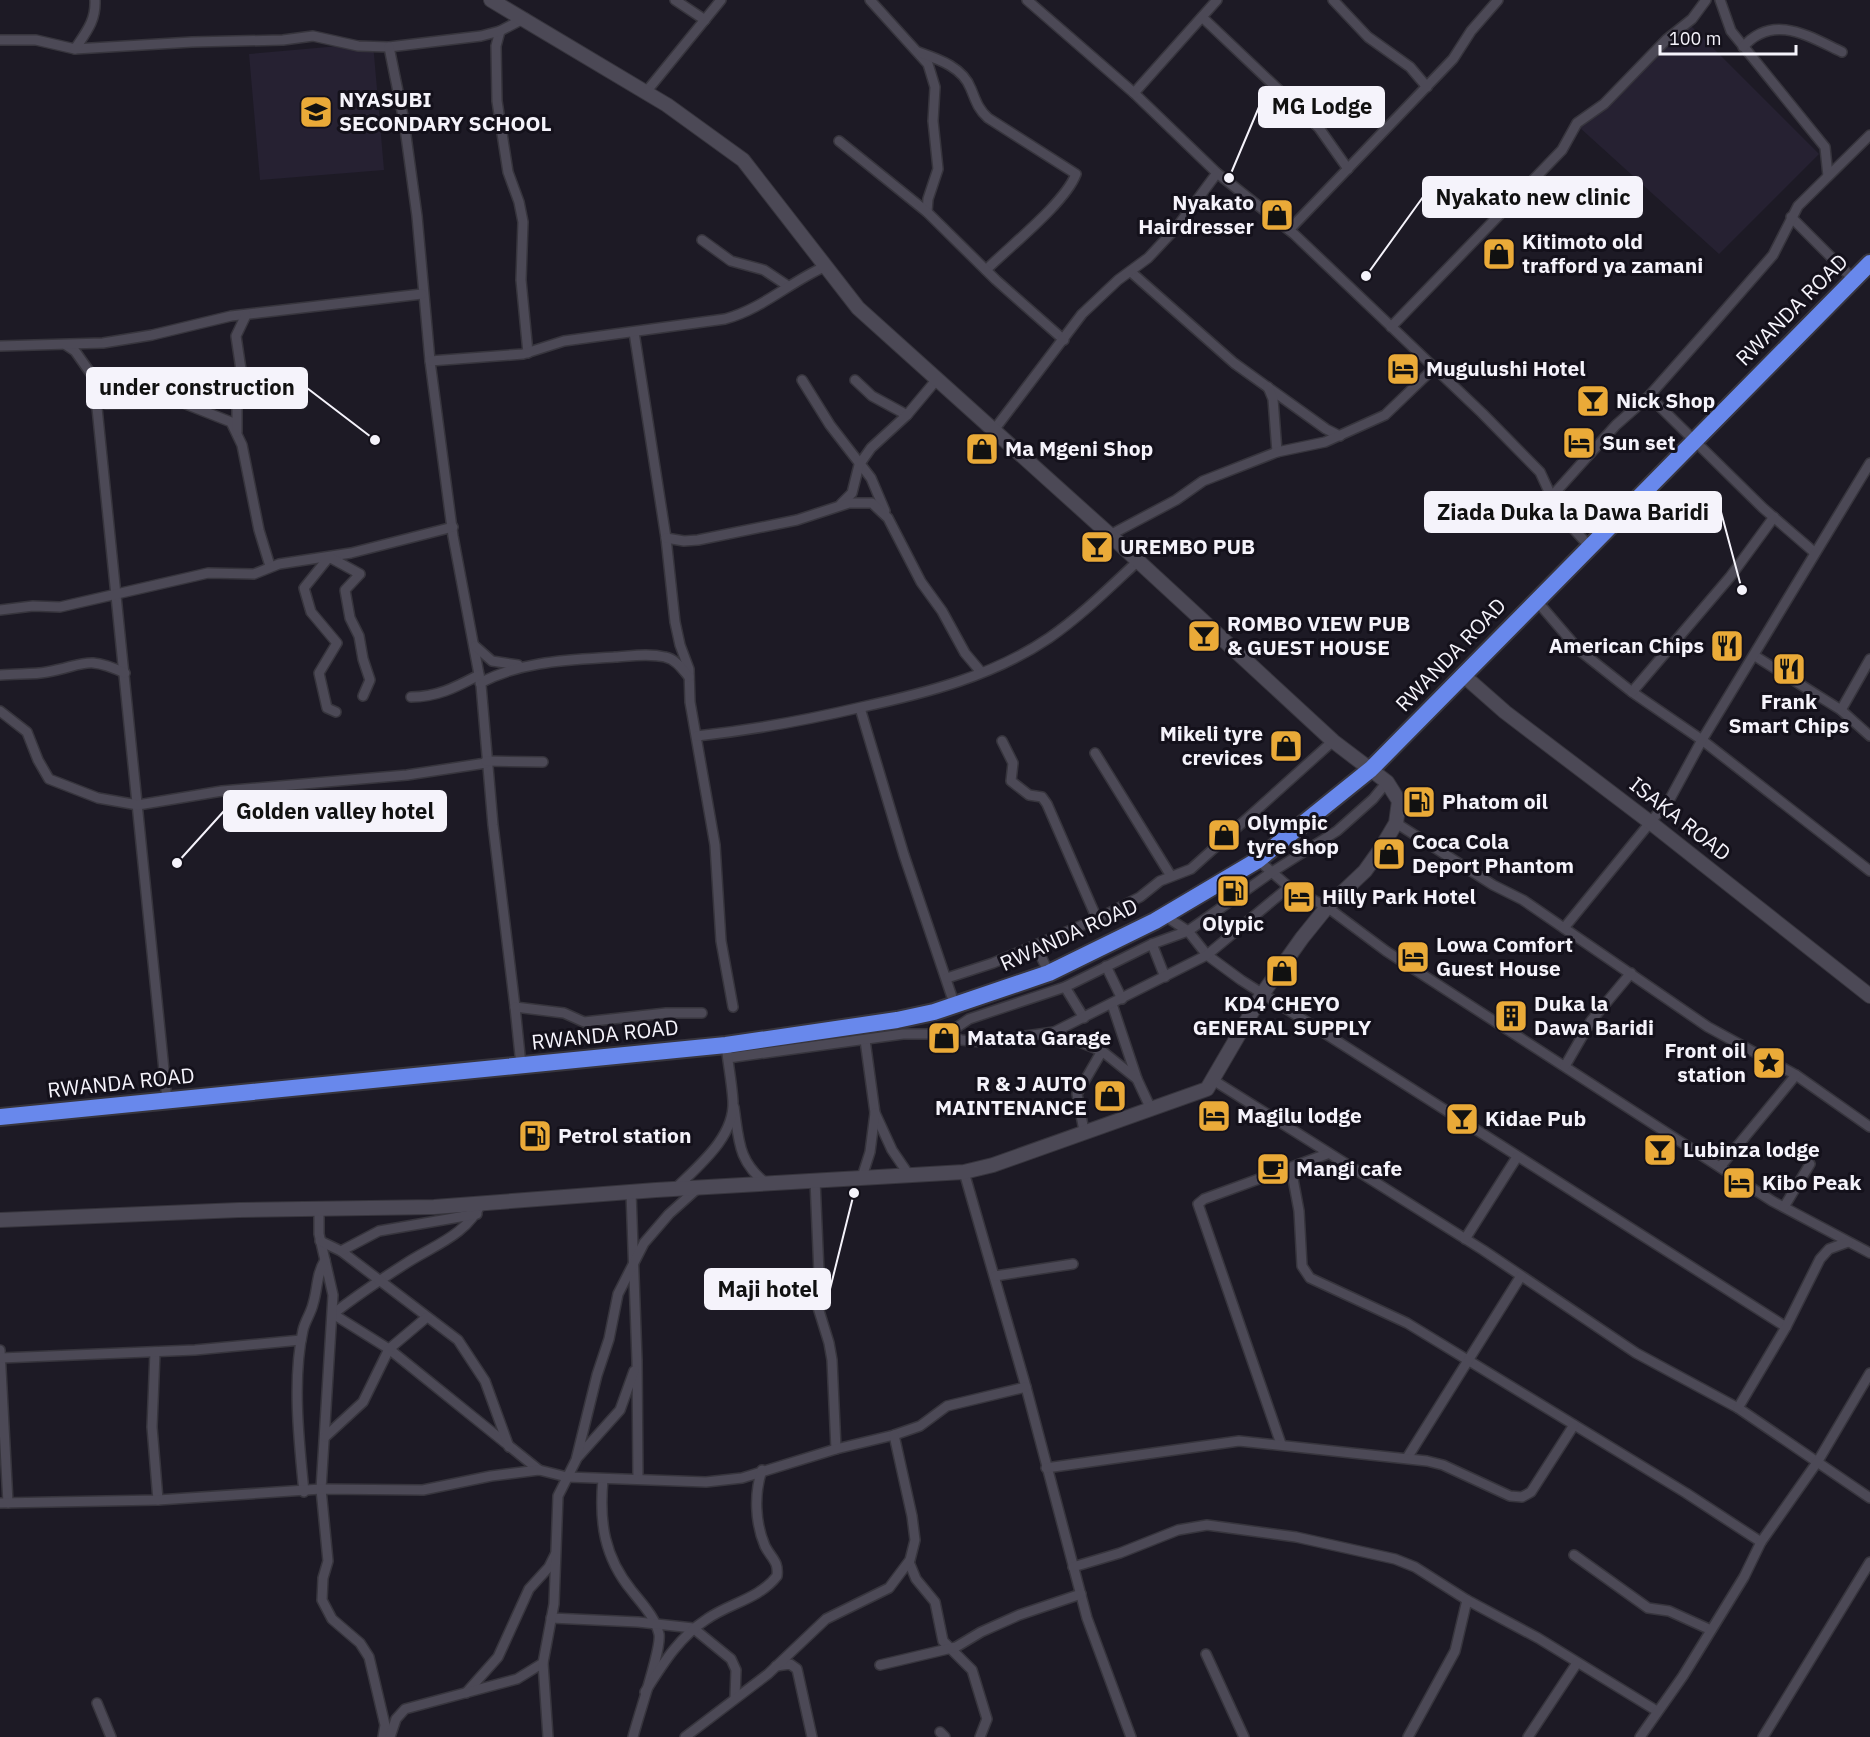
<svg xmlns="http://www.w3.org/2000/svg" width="1870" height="1737" font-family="'IBM Plex Sans',sans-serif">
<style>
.built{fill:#262132}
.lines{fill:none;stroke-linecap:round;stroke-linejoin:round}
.street-casing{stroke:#37353d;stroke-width:12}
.secondary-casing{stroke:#37353d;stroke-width:16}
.highway-casing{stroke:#37353d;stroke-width:20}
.street{stroke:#4c4956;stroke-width:9}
.secondary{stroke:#4c4956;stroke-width:14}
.highway{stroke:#6888ec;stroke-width:16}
.labels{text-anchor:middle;stroke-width:6;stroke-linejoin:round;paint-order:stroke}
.poi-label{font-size:21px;font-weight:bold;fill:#f5f3fb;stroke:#14111b;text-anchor:start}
.street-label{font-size:21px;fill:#f5f3fb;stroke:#14111b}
.leader{fill:none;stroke:#f5f3fb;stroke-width:2}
.callout-dot{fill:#f5f3fb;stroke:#14111b;stroke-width:2}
.callout{fill:#f5f3fb;stroke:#f5f3fb;stroke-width:2}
.callout-label{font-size:22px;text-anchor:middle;font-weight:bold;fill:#111}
</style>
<rect width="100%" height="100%" fill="#1d1a25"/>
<g class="built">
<path d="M1689 24 1819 154 1719 254 1579 127Z"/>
<path d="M373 43 384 170 260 180 249 54Z"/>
</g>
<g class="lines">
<defs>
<g id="street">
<path d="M675 0 705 20"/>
<path d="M870 0 928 64 935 87 933 121 938 169 928 199 927 212"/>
<path d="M1027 0 1134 93 1217 173 1294 234 1482 413 1540 472 1559 513 1590 547"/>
<path d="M1333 0 1368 37 1410 67 1427 87"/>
<path d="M1720 0 1731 31 1825 147 1828 176"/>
<path d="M1202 17 1319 128 1348 169"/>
<path d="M500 31 496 46 497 101 508 172 519 202 523 222 521 280 528 353"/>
<path d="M0 40H36L75 49 192 42 283 40 313 36 358 46 389 47 481 36 500 31 525 18"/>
<path d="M389 47 404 121 417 216 430 361 453 536 481 685 493 825 515 1007 564 1013 584 1022 666 1013H702"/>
<path d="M1743 47C1773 13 1808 36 1842 52"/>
<path d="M75 49C86 32 96 21 95 0"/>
<path d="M918 52C938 59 963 67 971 89 976 101 978 109 988 118L1076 174C1065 203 1010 246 986 270"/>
<path d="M646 92 721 0"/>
<path d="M1134 93 1217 0"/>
<path d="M839 141 927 212 996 280 1064 340"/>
<path d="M1791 217 1853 279"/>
<path d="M1289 230 1453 59 1471 31 1498 0"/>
<path d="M702 240 731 261 764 270 788 286"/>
<path d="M1131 272 1234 363 1326 429 1340 436"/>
<path d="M1391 327 1562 150 1577 123 1604 104 1667 39 1692 19 1706 0"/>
<path d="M634 332 666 538 675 622 680 645 689 669 690 702 715 845 721 941 733 1007"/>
<path d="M66 345 75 351 94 378 167 1100"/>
<path d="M0 346 103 343 152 335 231 316 422 294"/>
<path d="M430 361 523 354 564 341 725 319C762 309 790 282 824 267"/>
<path d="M802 380 830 425 871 478 885 511"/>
<path d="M855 380 872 396 907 415"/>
<path d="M1268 387 1273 399 1277 452"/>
<path d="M96 396 106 404 183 403 231 422 242 445 259 530 270 566"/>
<path d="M1649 396 1763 508 1814 552"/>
<path d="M994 430 1082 314 1118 280 1148 258 1177 227 1217 173"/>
<path d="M237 432V408L244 390 236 336 246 315"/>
<path d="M1552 496 1616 425 1649 396 1711 326 1773 255 1798 206 1870 135"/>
<path d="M841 504 852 493 859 465 871 448 907 415 938 378"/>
<path d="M1110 535 1176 500 1203 481 1277 452 1325 442 1385 415 1434 368"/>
<path d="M666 538 684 541 698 540 797 520 849 503H872L888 518 921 582 942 611 965 653 981 672"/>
<path d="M1536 600 1579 650 1632 692 1702 740 1870 871"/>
<path d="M0 610 33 606 60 607 208 573 254 574 279 564 351 553 453 527"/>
<path d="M475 646 492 661 518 665"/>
<path d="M1755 656 1841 710 1870 736"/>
<path d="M0 675C16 673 32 675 47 672 85 665 86 655 125 673"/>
<path d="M480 683C521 661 569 660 615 657 631 656 649 653 665 657 676 659 683 670 689 677"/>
<path d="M1632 692 1730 577 1774 517"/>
<path d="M411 697C438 697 456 687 479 675"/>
<path d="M860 708 904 855 955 1006"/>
<path d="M1841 710 1870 659"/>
<path d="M0 711 27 732 38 760 49 779 98 798 138 805 222 791 407 775 486 763"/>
<path d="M336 712 327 708 319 673 337 643 311 612 304 588 329 557 360 574 345 590 350 618 359 636 363 659 370 680 363 696"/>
<path d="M697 736C753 730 807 720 862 707 926 693 993 676 1049 638 1081 616 1109 588 1138 561"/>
<path d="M1002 741 1013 763 1011 781 1029 795 1042 797 1047 804 1097 919"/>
<path d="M1095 753 1171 876"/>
<path d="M486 761 543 762"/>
<path d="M1396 823 1493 885 1523 900 1708 1027 1796 1075 1870 1127"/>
<path d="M1258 860 1289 887 1327 907 1386 951 1772 1201 1870 1253"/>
<path d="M1165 916 1188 931 1207 955 1241 980 1786 1327"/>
<path d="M1564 928 1671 797 1702 740 1870 463"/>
<path d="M1152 944 1165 977"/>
<path d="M1036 946 1049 973"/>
<path d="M1106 966 1122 999"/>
<path d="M947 978 993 963 1097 919 1140 897 1160 881 1191 869 1333 741"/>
<path d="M1065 987 1084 1018"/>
<path d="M1112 1004 1137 1079 1151 1109"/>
<path d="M515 1007 521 1065"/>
<path d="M1054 1032 1102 1051 1077 1094 1084 1131"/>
<path d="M947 1034 969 1019 1065 987 1152 944 1188 931 1272 872 1337 831 1373 799 1387 782"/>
<path d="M865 1040 875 1113 892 1150 909 1175"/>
<path d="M1102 1051 1137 1079"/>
<path d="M728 1058 903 1034H947L961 1040 981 1042 1054 1032 1207 955 1289 887"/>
<path d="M1565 1066 1591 1021 1631 973"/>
<path d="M1213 1080 1483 1250 1636 1353 1738 1408 1870 1498"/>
<path d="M734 1107C739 1141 738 1162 767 1184"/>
<path d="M1720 1167 1796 1075"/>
<path d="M1291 1168 1299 1211 1302 1266 1310 1278 1407 1323 1686 1493 1761 1542"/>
<path d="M964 1172 1026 1387 1087 1618 1131 1737"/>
<path d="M862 1177 870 1152 875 1113"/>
<path d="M815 1180 819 1273 816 1301 829 1343 832 1360 836 1449"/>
<path d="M675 1189C698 1166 735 1137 733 1101 732 1085 729 1069 727 1053"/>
<path d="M631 1192 637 1360 638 1479"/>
<path d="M482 1202C466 1236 434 1245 405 1264 380 1280 356 1296 333 1314L389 1349 539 1470"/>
<path d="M1784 1207 1810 1164"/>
<path d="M319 1209V1234L333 1295 321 1489 328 1561 323 1578 322 1600 332 1619 360 1643 369 1657 385 1725 383 1737"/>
<path d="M1465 1239 1517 1157"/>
<path d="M320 1241 341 1251 458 1340 485 1381 509 1447"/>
<path d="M341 1251 379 1231 477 1214"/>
<path d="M995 1276 1073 1264"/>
<path d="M0 1350 8 1503"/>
<path d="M155 1352 152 1427 158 1500"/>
<path d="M1 1358 195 1350 301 1340"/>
<path d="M1738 1408 1786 1327 1820 1259 1829 1249 1848 1242"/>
<path d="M325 1437 363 1402 389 1349 427 1317"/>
<path d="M1281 1444 1198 1204 1204 1199 1327 1154"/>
<path d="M577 1458 620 1410 634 1371"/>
<path d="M1407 1458 1521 1276"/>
<path d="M1046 1468 1239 1441 1427 1461 1443 1465 1510 1496 1522 1497 1531 1492 1574 1425"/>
<path d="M603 1479C599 1522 604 1557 632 1591 643 1605 655 1617 659 1634 662 1649 638 1716 633 1737"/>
<path d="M304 1492C299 1442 292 1379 303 1330 305 1321 311 1313 313 1304 318 1288 316 1275 325 1260"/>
<path d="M0 1503 158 1500 321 1489 423 1490 491 1476 539 1470 567 1477 706 1482 742 1478 836 1449 894 1435 920 1426 947 1406 1026 1387"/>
<path d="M1574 1555 1648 1608 1669 1611 1711 1630"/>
<path d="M909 1562 916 1579 935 1602 943 1641 972 1670 987 1719 980 1737"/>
<path d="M1073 1567 1120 1553 1178 1530 1207 1525 1296 1537 1395 1559 1415 1567 1467 1600 1538 1638 1657 1711"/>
<path d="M551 1618 638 1622 693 1628 731 1659 736 1670 735 1698"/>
<path d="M1206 1654 1244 1737"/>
<path d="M880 1665 956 1647 981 1632 1019 1615 1081 1594"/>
<path d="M776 1666 790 1664 797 1669 812 1737"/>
<path d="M645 1692C662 1665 679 1637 707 1619 730 1603 759 1599 777 1576 779 1561 771 1558 765 1546 755 1523 754 1493 762 1470"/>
<path d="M466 1693 498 1657 529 1589 549 1567 555 1555"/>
<path d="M97 1703 111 1737"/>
<path d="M940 1732 945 1737"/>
<path d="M390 1737 396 1719 405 1709 517 1679 543 1663"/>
<path d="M548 1737 543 1663 554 1604 558 1496 576 1460 597 1375 609 1339 618 1294 644 1243 669 1214 698 1188"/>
<path d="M685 1737 768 1674 826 1619 889 1588 910 1560 915 1540 912 1516 894 1435"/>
<path d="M1408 1737 1455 1651 1467 1600"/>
<path d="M1528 1737 1577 1663"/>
<path d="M1640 1737 1683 1676 1744 1577 1761 1542 1818 1461 1870 1373"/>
<path d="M1763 1737 1870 1562"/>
</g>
<g id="secondary">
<path d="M1463 675 1505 712 1651 823 1870 996"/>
<path d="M0 1220 239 1210 434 1207 656 1190 964 1172 993 1165 1207 1089 1263 993 1302 938 1327 907 1365 871 1380 850 1396 823 1399 801 1387 782 1333 741 1110 535 858 308 743 160 667 105 491 0"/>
</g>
<path id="highway" d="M0 1117 726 1045 897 1020 934 1012 1049 973 1155 921 1258 860 1371 769 1870 263"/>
</defs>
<use href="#street" class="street-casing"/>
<use href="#secondary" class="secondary-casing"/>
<use href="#highway" class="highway-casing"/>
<use href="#street" class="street"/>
<use href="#secondary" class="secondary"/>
<use href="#highway" class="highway"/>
</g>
<defs>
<symbol id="school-square" viewBox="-11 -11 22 22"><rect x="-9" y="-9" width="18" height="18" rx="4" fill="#eaaa38" stroke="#14111b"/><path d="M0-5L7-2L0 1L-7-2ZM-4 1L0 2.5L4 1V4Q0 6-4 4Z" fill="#111"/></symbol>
<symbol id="shop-square" viewBox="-11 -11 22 22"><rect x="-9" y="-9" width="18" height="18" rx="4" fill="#eaaa38" stroke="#14111b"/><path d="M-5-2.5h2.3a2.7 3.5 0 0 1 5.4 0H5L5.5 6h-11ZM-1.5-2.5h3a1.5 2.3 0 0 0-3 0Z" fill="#111"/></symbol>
<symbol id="hotel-square" viewBox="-11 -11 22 22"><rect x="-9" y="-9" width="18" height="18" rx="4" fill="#eaaa38" stroke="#14111b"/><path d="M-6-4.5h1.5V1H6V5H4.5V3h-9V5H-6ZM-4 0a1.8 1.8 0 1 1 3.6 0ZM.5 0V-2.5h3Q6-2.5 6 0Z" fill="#111"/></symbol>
<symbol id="bar-square" viewBox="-11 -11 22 22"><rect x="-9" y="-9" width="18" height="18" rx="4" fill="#eaaa38" stroke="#14111b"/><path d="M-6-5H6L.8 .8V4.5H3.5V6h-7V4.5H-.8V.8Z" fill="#111"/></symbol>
<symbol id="restaurant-square" viewBox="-11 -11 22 22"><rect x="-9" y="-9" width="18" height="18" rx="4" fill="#eaaa38" stroke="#14111b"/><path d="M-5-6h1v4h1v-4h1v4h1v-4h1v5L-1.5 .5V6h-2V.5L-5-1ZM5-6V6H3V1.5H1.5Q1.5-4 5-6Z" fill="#111"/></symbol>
<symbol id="fuel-square" viewBox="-11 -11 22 22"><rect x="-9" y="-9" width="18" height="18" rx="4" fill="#eaaa38" stroke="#14111b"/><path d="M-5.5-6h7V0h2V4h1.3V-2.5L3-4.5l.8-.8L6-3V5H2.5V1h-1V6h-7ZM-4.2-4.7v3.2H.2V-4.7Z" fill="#111"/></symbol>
<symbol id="building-square" viewBox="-11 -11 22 22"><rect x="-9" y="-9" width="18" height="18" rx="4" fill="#eaaa38" stroke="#14111b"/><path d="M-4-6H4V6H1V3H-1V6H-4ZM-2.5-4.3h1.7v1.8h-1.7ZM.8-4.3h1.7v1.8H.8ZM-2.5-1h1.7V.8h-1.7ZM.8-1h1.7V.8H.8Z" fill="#111"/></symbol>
<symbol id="sight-square" viewBox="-11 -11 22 22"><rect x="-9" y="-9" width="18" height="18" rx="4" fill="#eaaa38" stroke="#14111b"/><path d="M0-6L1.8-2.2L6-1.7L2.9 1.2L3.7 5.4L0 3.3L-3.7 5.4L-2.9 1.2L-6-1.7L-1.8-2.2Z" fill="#111"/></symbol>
<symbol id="cafe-square" viewBox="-11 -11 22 22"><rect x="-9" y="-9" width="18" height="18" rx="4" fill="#eaaa38" stroke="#14111b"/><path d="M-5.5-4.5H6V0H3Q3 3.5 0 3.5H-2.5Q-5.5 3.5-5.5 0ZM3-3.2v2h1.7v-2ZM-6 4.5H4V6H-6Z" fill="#111"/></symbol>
</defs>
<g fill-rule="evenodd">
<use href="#school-square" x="297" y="93" width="38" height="38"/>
<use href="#shop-square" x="1258" y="196" width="38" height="38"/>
<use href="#shop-square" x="1480" y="235" width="38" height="38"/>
<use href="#hotel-square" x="1384" y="350" width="38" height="38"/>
<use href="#bar-square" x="1574" y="382" width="38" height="38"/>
<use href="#hotel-square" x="1560" y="424" width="38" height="38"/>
<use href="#shop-square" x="963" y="430" width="38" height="38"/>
<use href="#bar-square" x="1078" y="528" width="38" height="38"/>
<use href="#bar-square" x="1185" y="617" width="38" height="38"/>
<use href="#restaurant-square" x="1708" y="627" width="38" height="38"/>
<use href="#restaurant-square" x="1770" y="650" width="38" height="38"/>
<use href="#shop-square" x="1267" y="727" width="38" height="38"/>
<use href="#fuel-square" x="1400" y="783" width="38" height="38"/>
<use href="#shop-square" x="1205" y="816" width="38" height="38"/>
<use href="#shop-square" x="1370" y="835" width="38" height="38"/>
<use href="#fuel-square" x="1214" y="872" width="38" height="38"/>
<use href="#hotel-square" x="1280" y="878" width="38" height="38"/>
<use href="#hotel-square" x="1394" y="938" width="38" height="38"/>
<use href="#shop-square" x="1263" y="952" width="38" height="38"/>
<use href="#building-square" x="1492" y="997" width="38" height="38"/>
<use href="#shop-square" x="925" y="1019" width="38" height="38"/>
<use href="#sight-square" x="1750" y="1044" width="38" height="38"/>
<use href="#shop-square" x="1091" y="1077" width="38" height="38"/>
<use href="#hotel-square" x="1195" y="1097" width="38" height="38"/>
<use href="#bar-square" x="1443" y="1100" width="38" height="38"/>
<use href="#fuel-square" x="516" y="1117" width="38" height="38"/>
<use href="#bar-square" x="1641" y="1131" width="38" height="38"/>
<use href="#cafe-square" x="1254" y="1150" width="38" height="38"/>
<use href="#hotel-square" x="1720" y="1164" width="38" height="38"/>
</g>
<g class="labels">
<g class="poi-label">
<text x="339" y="107">NYASUBI<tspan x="339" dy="24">SECONDARY SCHOOL</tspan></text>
<text x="1254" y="210" text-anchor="end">Nyakato<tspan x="1254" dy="24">Hairdresser</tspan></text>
<text x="1522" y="249">Kitimoto old<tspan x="1522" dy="24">trafford ya zamani</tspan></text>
<text x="1426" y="376">Mugulushi Hotel</text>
<text x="1616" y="408">Nick Shop</text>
<text x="1602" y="450">Sun set</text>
<text x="1005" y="456">Ma Mgeni Shop</text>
<text x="1120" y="554">UREMBO PUB</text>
<text x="1227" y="631">ROMBO VIEW PUB<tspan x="1227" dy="24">&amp; GUEST HOUSE</tspan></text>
<text x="1704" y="653" text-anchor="end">American Chips</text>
<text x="1789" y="709" text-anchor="middle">Frank<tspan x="1789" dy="24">Smart Chips</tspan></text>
<text x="1263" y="741" text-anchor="end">Mikeli tyre<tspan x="1263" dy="24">crevices</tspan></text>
<text x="1442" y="809">Phatom oil</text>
<text x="1247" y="830">Olympic<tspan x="1247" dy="24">tyre shop</tspan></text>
<text x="1412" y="849">Coca Cola<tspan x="1412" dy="24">Deport Phantom</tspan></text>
<text x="1322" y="904">Hilly Park Hotel</text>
<text x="1233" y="931" text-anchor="middle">Olypic</text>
<text x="1436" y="952">Lowa Comfort<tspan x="1436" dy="24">Guest House</tspan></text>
<text x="1282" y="1011" text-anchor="middle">KD4 CHEYO<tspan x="1282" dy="24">GENERAL SUPPLY</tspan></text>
<text x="1534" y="1011">Duka la<tspan x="1534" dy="24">Dawa Baridi</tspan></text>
<text x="967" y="1045">Matata Garage</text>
<text x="1746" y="1058" text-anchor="end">Front oil<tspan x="1746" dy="24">station</tspan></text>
<text x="1087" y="1091" text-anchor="end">R &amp; J AUTO<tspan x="1087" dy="24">MAINTENANCE</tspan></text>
<text x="1237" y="1123">Magilu lodge</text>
<text x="1485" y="1126">Kidae Pub</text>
<text x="558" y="1143">Petrol station</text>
<text x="1683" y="1157">Lubinza lodge</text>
<text x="1296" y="1176">Mangi cafe</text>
<text x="1762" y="1190">Kibo Peak</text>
</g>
<g class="street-label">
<text transform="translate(1792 310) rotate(-45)" y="7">RWANDA ROAD</text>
<text transform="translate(1451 655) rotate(-46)" y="7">RWANDA ROAD</text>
<text transform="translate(1680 819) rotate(38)" y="7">ISAKA ROAD</text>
<text transform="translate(1069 935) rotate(-24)" y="7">RWANDA ROAD</text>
<text transform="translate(605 1035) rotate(-6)" y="7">RWANDA ROAD</text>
<text transform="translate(121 1083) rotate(-6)" y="7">RWANDA ROAD</text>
</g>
</g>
<path class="leader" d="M1229 178L1259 107M1366 276L1423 197M375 440L307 388M1742 590L1721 512M177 863L224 811M854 1193L830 1289"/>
<g class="callout-dot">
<circle cx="1229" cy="178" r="6"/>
<circle cx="1366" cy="276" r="6"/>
<circle cx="375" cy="440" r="6"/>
<circle cx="1742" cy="590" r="6"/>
<circle cx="177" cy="863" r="6"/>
<circle cx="854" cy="1193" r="6"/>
</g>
<g class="callout">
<rect x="1259" y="87" width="125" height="40" rx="6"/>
<rect x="1423" y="177" width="219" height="40" rx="6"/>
<rect x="87" y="368" width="220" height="40" rx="6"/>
<rect x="1425" y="492" width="296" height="40" rx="6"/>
<rect x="224" y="791" width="222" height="40" rx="6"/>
<rect x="705" y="1269" width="125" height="40" rx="6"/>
</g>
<g class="callout-label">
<text x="1322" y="114">MG Lodge</text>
<text x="1533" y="205">Nyakato new clinic</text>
<text x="197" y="395">under construction</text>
<text x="1573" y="520">Ziada Duka la Dawa Baridi</text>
<text x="335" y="819">Golden valley hotel</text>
<text x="768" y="1297">Maji hotel</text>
</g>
<path d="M1660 45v9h136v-9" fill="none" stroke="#f5f3fb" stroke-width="3"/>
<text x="1669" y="45" font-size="18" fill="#f5f3fb" stroke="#14111b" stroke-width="4.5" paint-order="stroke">100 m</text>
</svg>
